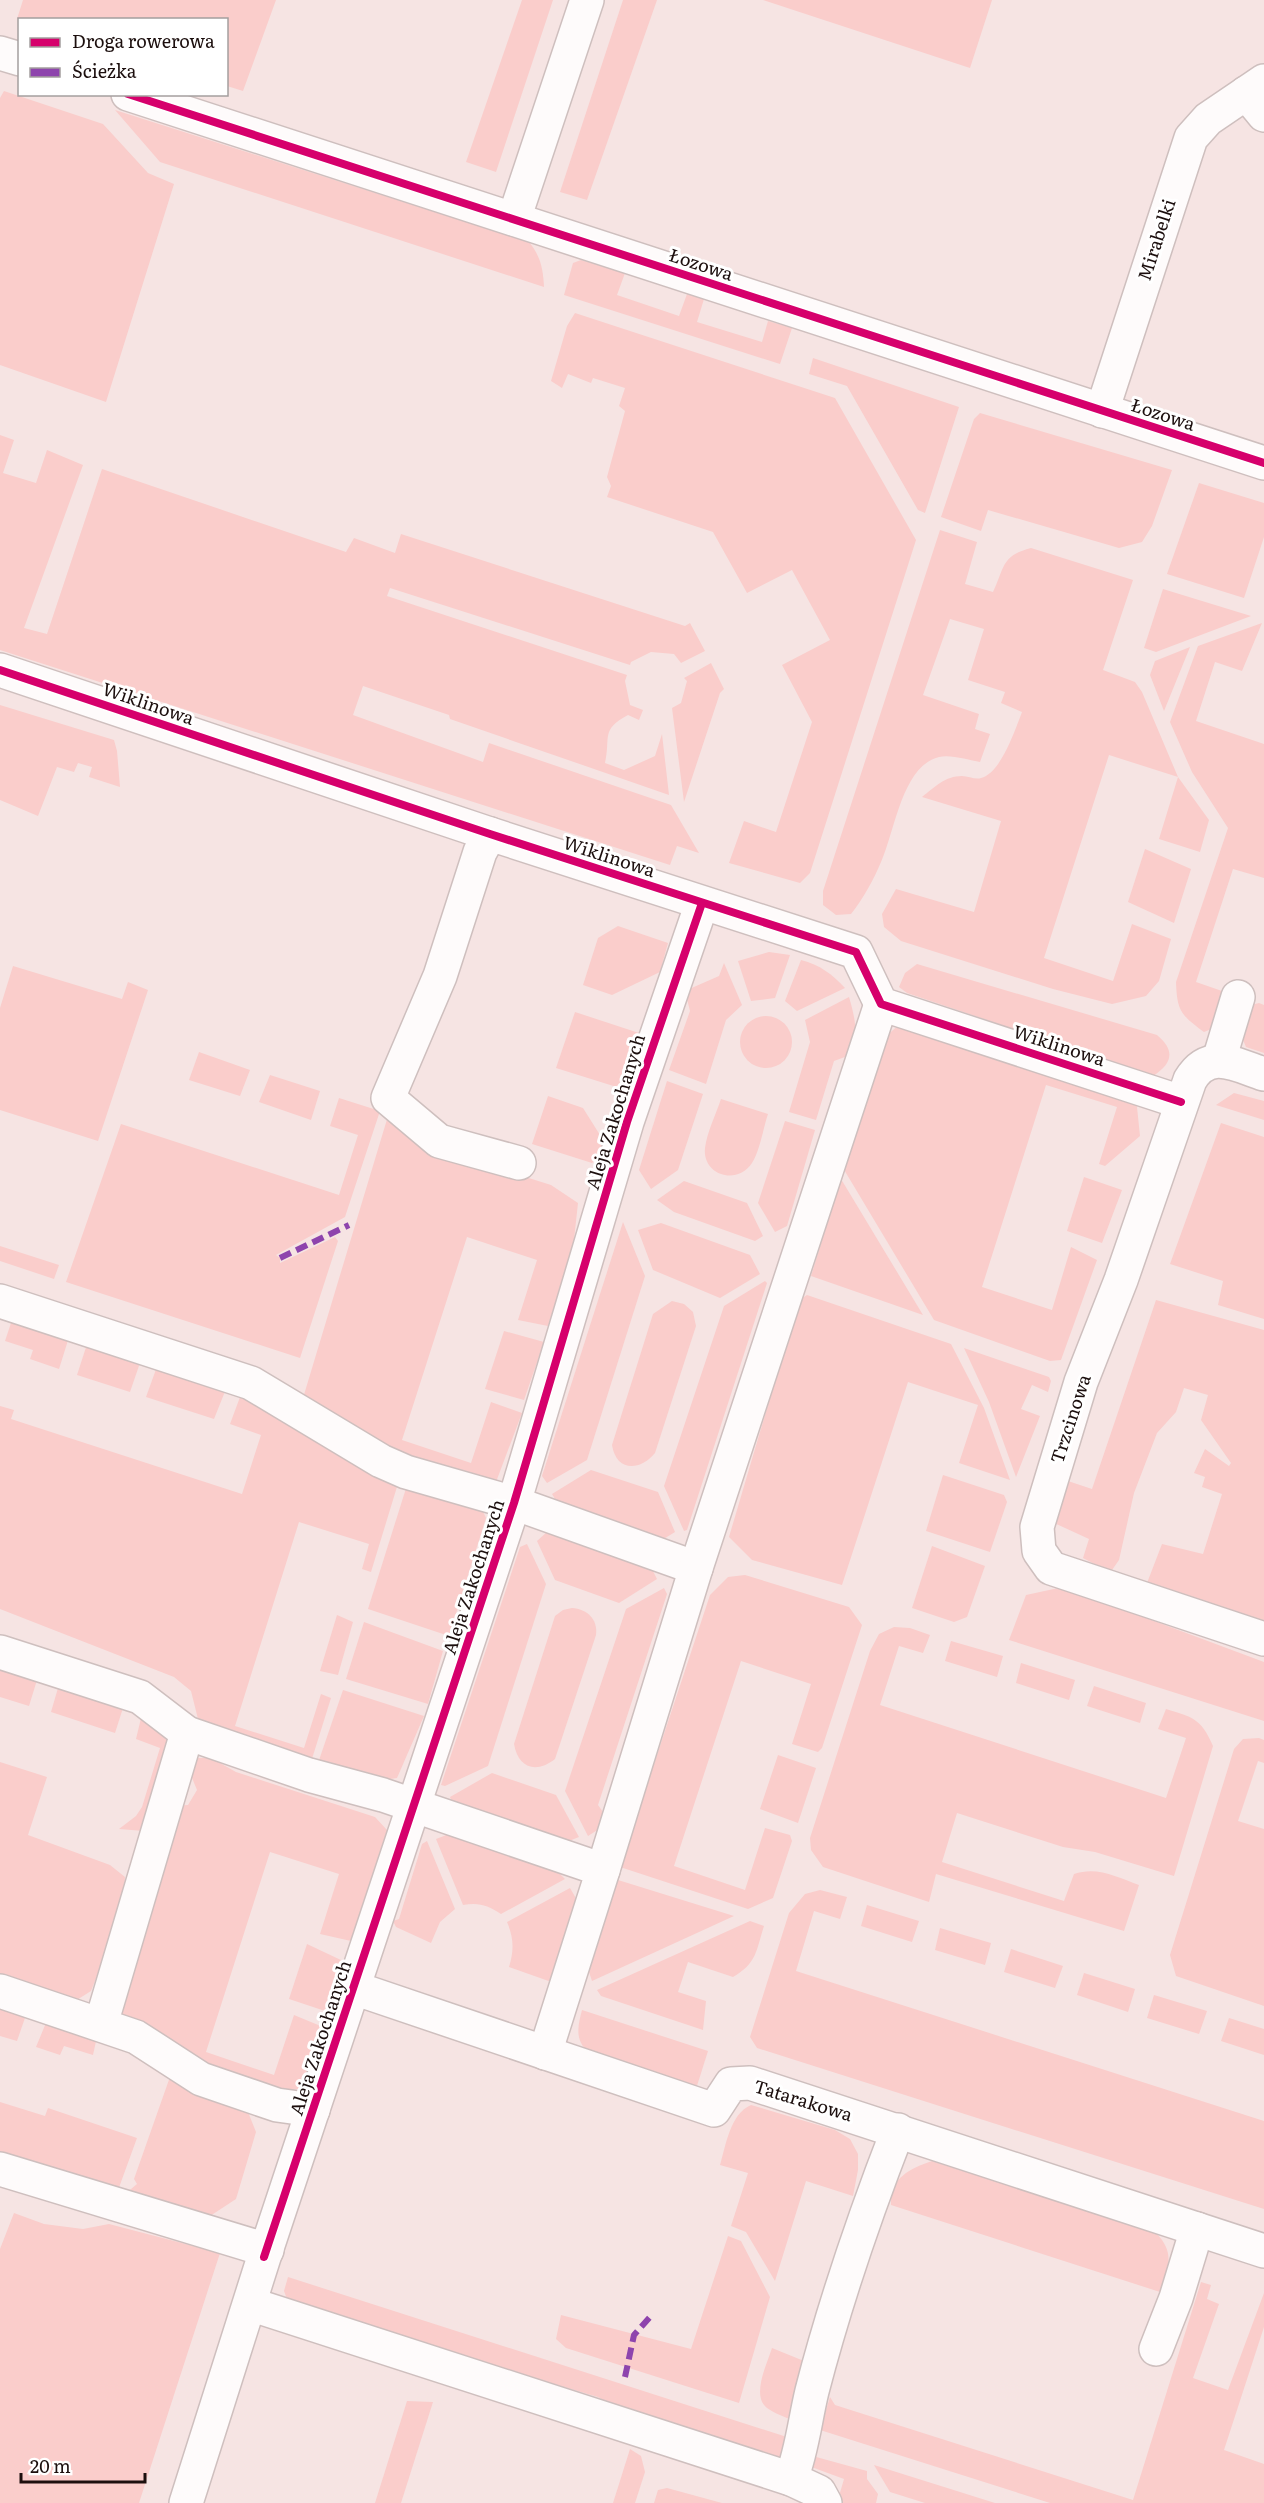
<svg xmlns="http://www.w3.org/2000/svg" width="1264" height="2503" font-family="Literata,serif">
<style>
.green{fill:#facdcb}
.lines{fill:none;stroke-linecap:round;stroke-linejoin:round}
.minor-casing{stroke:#cebfbe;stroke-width:36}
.minor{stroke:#fefbfb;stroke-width:33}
.quiet{stroke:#8e44ad;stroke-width:6;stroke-dasharray:12 6;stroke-linecap:butt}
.cycleway-casing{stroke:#fff;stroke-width:11}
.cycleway{stroke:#d6006c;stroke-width:8}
.labels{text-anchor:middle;stroke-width:6;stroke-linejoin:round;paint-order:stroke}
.street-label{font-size:18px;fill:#1c0f0e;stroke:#fff}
</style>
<rect width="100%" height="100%" fill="#f6e4e3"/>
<g class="green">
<path d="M23 0H276L243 91 227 86 226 20 20 19H17Z"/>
<path d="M522 0H553L496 172 466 162Z"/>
<path d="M623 0H657L587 200 560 192Z"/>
<path d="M763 0H992L970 68Z"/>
<path d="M4 91 103 124 148 173 174 184 106 402 0 365V98Z"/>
<path d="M115 110 529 242C541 257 543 269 544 287L160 162Z"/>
<path d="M581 260 625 273 617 295 679 316 687 294 704 299 697 322 762 342 768 321 792 328 780 364 564 295 573 263Z"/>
<path d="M575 313 835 398 916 540 810 873 800 883 729 863 744 821 776 832 812 722 782 665 830 640 792 570 747 593 713 532 607 497 611 486 607 477 625 411 619 406 625 388 593 378 591 383 568 374 562 388 551 381 567 326Z"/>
<path d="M813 358 959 407 925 513 918 510 847 386 809 374Z"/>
<path d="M980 413 1172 470 1152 526 1142 542 1119 548 988 510 981 531 941 517 974 419Z"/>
<path d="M0 435 14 440 3 473 36 483 47 450 83 465 24 628 47 634 102 469 346 552 354 538 395 553 401 534 685 626 690 623 705 651 681 663 674 654 651 652 631 662 630 665 390 588 387 596 627 675 625 681 630 705 643 710 639 720 628 715C600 730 611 737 605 763L624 770 655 756 662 734 669 795 450 719 449 715 363 686 353 715 483 762 489 743 671 805 699 853 677 846 670 865 0 650Z"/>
<path d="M1199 483 1264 503V537L1244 598 1167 574Z"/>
<path d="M940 530 977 542 965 584 993 592C1005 567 1001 556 1031 548L1133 580 1103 670 1135 682 1142 692 1178 777 1209 820 1200 852 1159 839 1178 777 1109 755 1044 958 1113 981 1132 924 1171 939 1159 981 1146 996 1112 1004 1053 989 901 941 884 927 882 914 896 889 974 912 1001 821 922 797C935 787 945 776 962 776 968 776 976 780 981 778 1001 773 1015 730 1022 712L1001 703 1005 692 968 680 984 629 950 619 923 695 979 714 975 729 990 734 980 762C969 760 950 754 939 757 902 766 895 831 881 862 874 879 863 899 851 914L836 915 823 905V891Z"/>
<path d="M1163 589 1251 616 1156 652 1144 648Z"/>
<path d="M1262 623 1242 671 1215 662 1196 721 1264 744V878L1233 869 1196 982 1222 991 1224 997 1214 1028 1204 1032C1181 1015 1177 1011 1176 982L1228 828 1192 772 1170 722 1198 646Z"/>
<path d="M1190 647 1164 711 1150 675 1155 661Z"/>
<path d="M711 663 724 689 720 693 684 802 672 708 681 703 687 681 684 678Z"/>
<path d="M0 705 114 740 117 751 120 787 89 777 92 767 78 763 74 772 57 767 38 816 0 800Z"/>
<path d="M1145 849 1191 869 1174 923 1128 902Z"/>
<path d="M618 926 668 943 660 972 612 995 583 985 598 938Z"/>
<path d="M769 952 790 955 775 998 751 1001 738 961Z"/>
<path d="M801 960C820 965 832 974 845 988L797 1011 785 1001Z"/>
<path d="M724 963 742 1005 726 1020 706 1084 669 1070 690 1011 686 995 687 990 719 976Z"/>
<path d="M917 964 1157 1035C1176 1051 1172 1064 1153 1076L907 993 899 987 905 973Z"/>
<path d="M13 966 122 999 128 982 148 990 98 1141 0 1110V1008Z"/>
<path d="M849 997C855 1017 858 1033 853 1054L834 1061 816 1120 789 1112 810 1042 805 1020Z"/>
<path d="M1259 1003 1264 1005V1053L1246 1047 1241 1035 1251 1005Z"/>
<path d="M575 1012 639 1033 623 1089 556 1068Z"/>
<circle cx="766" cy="1042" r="26"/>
<path d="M900 1024 1133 1098 1137 1107 1140 1136 1105 1166 1099 1164 1117 1107 1046 1085 982 1287 1052 1310 1071 1247 1097 1260 1061 1360 1050 1361 934 1320 843 1168 885 1037Z"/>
<path d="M199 1052 250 1070 240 1096 189 1080Z"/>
<path d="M270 1075 320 1091 311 1120 259 1102Z"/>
<path d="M667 1081 703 1094 678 1170 651 1189 639 1170Z"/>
<path d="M1234 1093 1264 1101V1120L1216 1105Z"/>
<path d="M548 1096 583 1108 605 1143 603 1151 592 1163 532 1144Z"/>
<path d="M339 1098 380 1111 345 1217 276 1255 280 1258V1263L335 1237 338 1241 300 1358 66 1282 121 1124 339 1195 358 1135 330 1126Z"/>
<path d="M721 1099 768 1114C763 1129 760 1150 752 1163 737 1186 702 1175 705 1148 707 1132 716 1114 721 1099Z"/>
<path d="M388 1116 424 1145 551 1185 578 1203 573 1249 548 1326 518 1320 537 1260 467 1237 402 1440 471 1463 491 1402 522 1413 496 1482 384 1450 303 1398Z"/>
<path d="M785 1121 815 1130 787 1226 775 1232 758 1203Z"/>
<path d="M1221 1123 1264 1137V1319L1218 1305 1223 1281 1170 1264Z"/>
<path d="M1084 1177 1122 1190 1102 1243 1067 1231Z"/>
<path d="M841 1179 923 1315 811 1276Z"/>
<path d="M684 1181 747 1203 763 1236 755 1241 674 1212 657 1200Z"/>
<path d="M623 1222 645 1276 587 1460 547 1483 542 1476Z"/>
<path d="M661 1223 750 1255 760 1274 720 1298 653 1270 638 1230Z"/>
<path d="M0 1246 59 1265 54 1279 0 1261Z"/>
<path d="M765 1281 767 1283 687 1530 684 1531 664 1486 724 1306Z"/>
<path d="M807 1295 951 1344 984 1408 1010 1480 959 1463 978 1405 908 1382 842 1585 752 1560 729 1537 799 1300Z"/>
<path d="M1156 1300 1264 1330V1621L1147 1583 1162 1544 1203 1554 1222 1494 1202 1487 1205 1477 1194 1473 1205 1449 1229 1466 1231 1463 1201 1420 1208 1395 1184 1388 1176 1412 1157 1433 1134 1493 1119 1560 1112 1570H1106L1083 1558 1089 1539 1052 1522 1062 1479 1092 1489Z"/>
<path d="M672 1301 684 1304 693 1312 696 1326 655 1453C639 1472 616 1471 612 1445L653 1314Z"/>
<path d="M14 1314 70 1334 59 1369 30 1359 33 1350 5 1341Z"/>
<path d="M504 1331 544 1342 524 1400 485 1389Z"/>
<path d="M89 1338 142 1357 130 1392 77 1375Z"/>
<path d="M964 1348 1049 1377 1051 1381 1048 1392 1032 1385 1021 1409 1040 1416 1016 1477 989 1402Z"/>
<path d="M159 1361 228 1384 214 1419 146 1397Z"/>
<path d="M243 1389 400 1477 371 1572 362 1569 369 1544 299 1522 235 1726 304 1748 321 1694 331 1698 311 1762 240 1737 198 1719 191 1691 174 1677 0 1609V1406L14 1410 11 1419 242 1494 261 1435 230 1424Z"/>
<path d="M591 1470 658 1492 675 1532 662 1540 564 1514 552 1494Z"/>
<path d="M943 1475 1004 1495 1007 1502 990 1552 926 1531Z"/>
<path d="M408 1482 479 1503 486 1518 449 1636 368 1609Z"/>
<path d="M559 1529 647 1559 657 1579 619 1603 555 1580 537 1541 547 1532Z"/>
<path d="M527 1544 546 1584 488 1766 445 1786 441 1785 520 1547Z"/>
<path d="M932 1546 985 1566 967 1617 954 1622 912 1608Z"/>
<path d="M745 1575 849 1607 862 1625 822 1748 818 1752 792 1744 811 1684 741 1661 674 1866 745 1890 765 1828 790 1835 792 1841 773 1898 748 1909 620 1867 710 1595 728 1577Z"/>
<path d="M1063 1587 1264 1662V1721L1009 1640 1026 1595Z"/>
<path d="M664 1588 667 1594 598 1805 610 1822 588 1836 565 1791 626 1609Z"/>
<path d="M572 1608C587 1609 598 1619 596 1635L555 1759C536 1774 518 1768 514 1744L555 1616 563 1610Z"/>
<path d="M337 1615 353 1622 338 1675 320 1671Z"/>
<path d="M364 1622 443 1651 428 1704 346 1679Z"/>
<path d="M894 1627 910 1628 930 1635 923 1653 899 1646 880 1705 1166 1798 1186 1738 1158 1729 1166 1709C1192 1717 1201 1718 1213 1746L1174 1876 1095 1852 1063 1847 957 1813 942 1862 1064 1901 1074 1874C1097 1866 1117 1877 1139 1885L1124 1931 936 1874 929 1902 823 1867 811 1850 810 1838 870 1651 879 1634Z"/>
<path d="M951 1641 1003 1656 997 1677 945 1661Z"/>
<path d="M1021 1663 1075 1680 1069 1700 1016 1683Z"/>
<path d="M0 1669 37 1680 29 1706 0 1697Z"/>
<path d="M1094 1686 1146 1703 1140 1723 1087 1706Z"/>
<path d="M58 1688 123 1708 115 1733 51 1712Z"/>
<path d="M343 1690 424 1716 397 1778 370 1782 317 1766Z"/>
<path d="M142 1714 174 1744 144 1831 119 1829 136 1816 142 1807 160 1748 136 1739Z"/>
<path d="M1259 1738 1264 1740V1763L1258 1761 1238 1821 1264 1829V2006L1176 1976 1170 1955 1234 1749 1243 1739Z"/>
<path d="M778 1755 816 1768 798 1823 760 1809Z"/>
<path d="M196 1758H211L236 1772 375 1817 387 1830 351 1941 320 1934 339 1874 270 1852 206 2052 274 2075 294 2015 323 2027 313 2066 298 2089 281 2092 204 2070 124 2019 114 2002 174 1806 188 1805 197 1790 190 1773Z"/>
<path d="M0 1762 47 1777 28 1835 110 1865 125 1877 123 1910 91 1991 72 2003 0 1980Z"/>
<path d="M492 1773 556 1795 579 1837 559 1845 456 1813 450 1797Z"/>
<path d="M449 1834 553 1867 565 1879 501 1914C488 1905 478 1902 463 1905L436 1839Z"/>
<path d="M427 1841 455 1909 440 1922 431 1943 396 1927 393 1921 399 1919 422 1844Z"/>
<path d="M618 1880 734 1916 592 1981 589 1972Z"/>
<path d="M570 1888 581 1907 557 1984 509 1967C514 1951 514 1938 507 1922Z"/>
<path d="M820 1890 847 1897 840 1919 814 1911 796 1971 1264 2121V2209L757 2048 750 2037 789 1913 805 1894Z"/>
<path d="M867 1905 919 1921 912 1942 861 1926Z"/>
<path d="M750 1921 764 1926C756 1951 757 1963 733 1977L688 1962 678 1992 706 2001 703 2030 601 1996 597 1990Z"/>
<path d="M940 1928 991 1943 985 1965 935 1950Z"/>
<path d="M307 1944 343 1961 328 2012 289 1999Z"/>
<path d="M1011 1949 1063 1966 1055 1988 1004 1972Z"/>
<path d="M1084 1973 1135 1989 1128 2012 1077 1995Z"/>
<path d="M1154 1995 1207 2011 1199 2034 1147 2018Z"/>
<path d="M0 2003 27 2012 17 2041 0 2036Z"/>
<path d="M582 2010 708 2051 696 2089 589 2052C574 2041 578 2025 582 2010Z"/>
<path d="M48 2018 98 2032 93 2055 64 2046 60 2055 36 2047Z"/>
<path d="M1229 2018 1264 2029V2055L1221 2041Z"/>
<path d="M171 2074 248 2112 256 2132 236 2199 207 2218 124 2195 137 2184 134 2179Z"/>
<path d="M0 2102 45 2116 48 2108 137 2138 117 2193 0 2155Z"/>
<path d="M751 2105 835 2130 850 2139 858 2154V2170L853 2196 806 2181 775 2281 746 2232 731 2226 748 2173 720 2165C726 2145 730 2114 751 2105Z"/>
<path d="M932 2161 1156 2233C1176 2253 1168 2269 1160 2292L891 2205C890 2178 909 2169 932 2161Z"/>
<path d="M14 2213 44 2224 83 2229 109 2224 220 2253 139 2503H0V2249Z"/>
<path d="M728 2236 741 2241 770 2297 739 2403 566 2348 556 2339 561 2315 691 2349Z"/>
<path d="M288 2277 790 2438 784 2453 779 2458 612 2405 598 2397 455 2355 287 2299 284 2291Z"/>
<path d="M1201 2282 1211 2285 1207 2299 1219 2304 1193 2378 1228 2390 1264 2293V2327L1224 2450 1264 2464V2503H1050L820 2430 830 2397 835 2405 1133 2500Z"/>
<path d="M772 2348 804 2361 794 2421C786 2417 775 2414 767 2408 751 2396 767 2364 772 2348Z"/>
<path d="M407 2401 433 2402 401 2503H375Z"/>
<path d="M630 2449 641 2456 645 2472 635 2503H613Z"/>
<path d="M809 2455 867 2471V2479L878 2494 876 2503H837L844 2479 806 2465Z"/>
<path d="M874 2465 995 2503H925L890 2492Z"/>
<path d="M667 2488 722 2503H654L658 2490Z"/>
</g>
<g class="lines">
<defs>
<g id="minor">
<path d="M0 53 20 59"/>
<path d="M1246 93 1264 115"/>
<path d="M128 94 1264 463"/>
<path d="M514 219 587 0"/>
<path d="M1102 411 1191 138 1208 119 1264 81"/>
<path d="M0 670 490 834 856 952 881 1004 1181 1102"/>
<path d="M490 834 480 852 440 976 388 1098 439 1141 519 1163"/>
<path d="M1219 1060 1238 997"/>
<path d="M1264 1074C1236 1065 1209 1048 1190 1080L1121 1280 1081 1382 1037 1527 1039 1551 1051 1568 1264 1639"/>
<path d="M0 1301 251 1383 381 1461 406 1472 514 1503 696 1568"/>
<path d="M0 1652 140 1697 187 1733 309 1775 383 1795 603 1870 545 2053"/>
<path d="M603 1870 696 1568 881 1004"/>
<path d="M354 1988 714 2110 731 2084 750 2083 1264 2251"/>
<path d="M0 1991 136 2037 201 2079 277 2105 313 2110"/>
<path d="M101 2024 187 1733"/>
<path d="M0 2169 267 2250"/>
<path d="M250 2304 791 2479 819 2492 825 2503"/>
<path d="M1156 2349 1176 2298 1197 2229"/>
<path d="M791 2479C802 2451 805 2420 812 2391 835 2302 865 2215 898 2130"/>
<path d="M186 2503 264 2257 514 1503 627 1122 702 903"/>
</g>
</defs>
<use href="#minor" class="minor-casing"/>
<use href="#minor" class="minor"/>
<g class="quiet">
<path d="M280 1258 349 1225"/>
<path d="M625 2377 634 2335 650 2317"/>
</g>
<defs>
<g id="cycleway">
<path d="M128 94 1264 463"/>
<path d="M0 670 490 834 856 952 881 1004 1181 1102"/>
<path d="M264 2257 514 1503 627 1122 702 903"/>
</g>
</defs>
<use href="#cycleway" class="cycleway-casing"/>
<use href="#cycleway" class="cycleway"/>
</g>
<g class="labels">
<g class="street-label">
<text transform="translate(1157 240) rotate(-72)" y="6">Mirabelki</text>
<text transform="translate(701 265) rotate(18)" y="6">Łozowa</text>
<text transform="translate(1163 415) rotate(18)" y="6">Łozowa</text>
<text transform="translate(148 704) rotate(19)" y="6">Wiklinowa</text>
<text transform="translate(609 857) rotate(18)" y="6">Wiklinowa</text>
<text transform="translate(1059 1046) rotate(18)" y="6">Wiklinowa</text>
<text transform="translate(616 1112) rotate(-73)" y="6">Aleja Zakochanych</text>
<text transform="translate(1071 1419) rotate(-72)" y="6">Trzcinowa</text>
<text transform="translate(474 1577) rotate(-72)" y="6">Aleja Zakochanych</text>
<text transform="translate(321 2038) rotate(-72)" y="6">Aleja Zakochanych</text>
<text transform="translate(803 2101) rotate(17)" y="6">Tatarakowa</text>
</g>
</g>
<rect x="18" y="18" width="210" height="78" fill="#ffffff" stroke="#a49f9f" stroke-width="1.5"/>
<rect x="30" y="38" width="30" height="9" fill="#d6006c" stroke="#a49f9f" stroke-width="1.5"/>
<text x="72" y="48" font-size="18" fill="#1c0f0e">Droga rowerowa</text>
<rect x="30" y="68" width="30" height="9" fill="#8e44ad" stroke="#a49f9f" stroke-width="1.5"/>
<text x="72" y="78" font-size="18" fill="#1c0f0e">Ścieżka</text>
<path d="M21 2473v9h124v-9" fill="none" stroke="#1c0f0e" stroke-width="3"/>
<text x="30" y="2473" font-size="18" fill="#1c0f0e" stroke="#ffffff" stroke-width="4.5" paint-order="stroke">20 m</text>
</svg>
